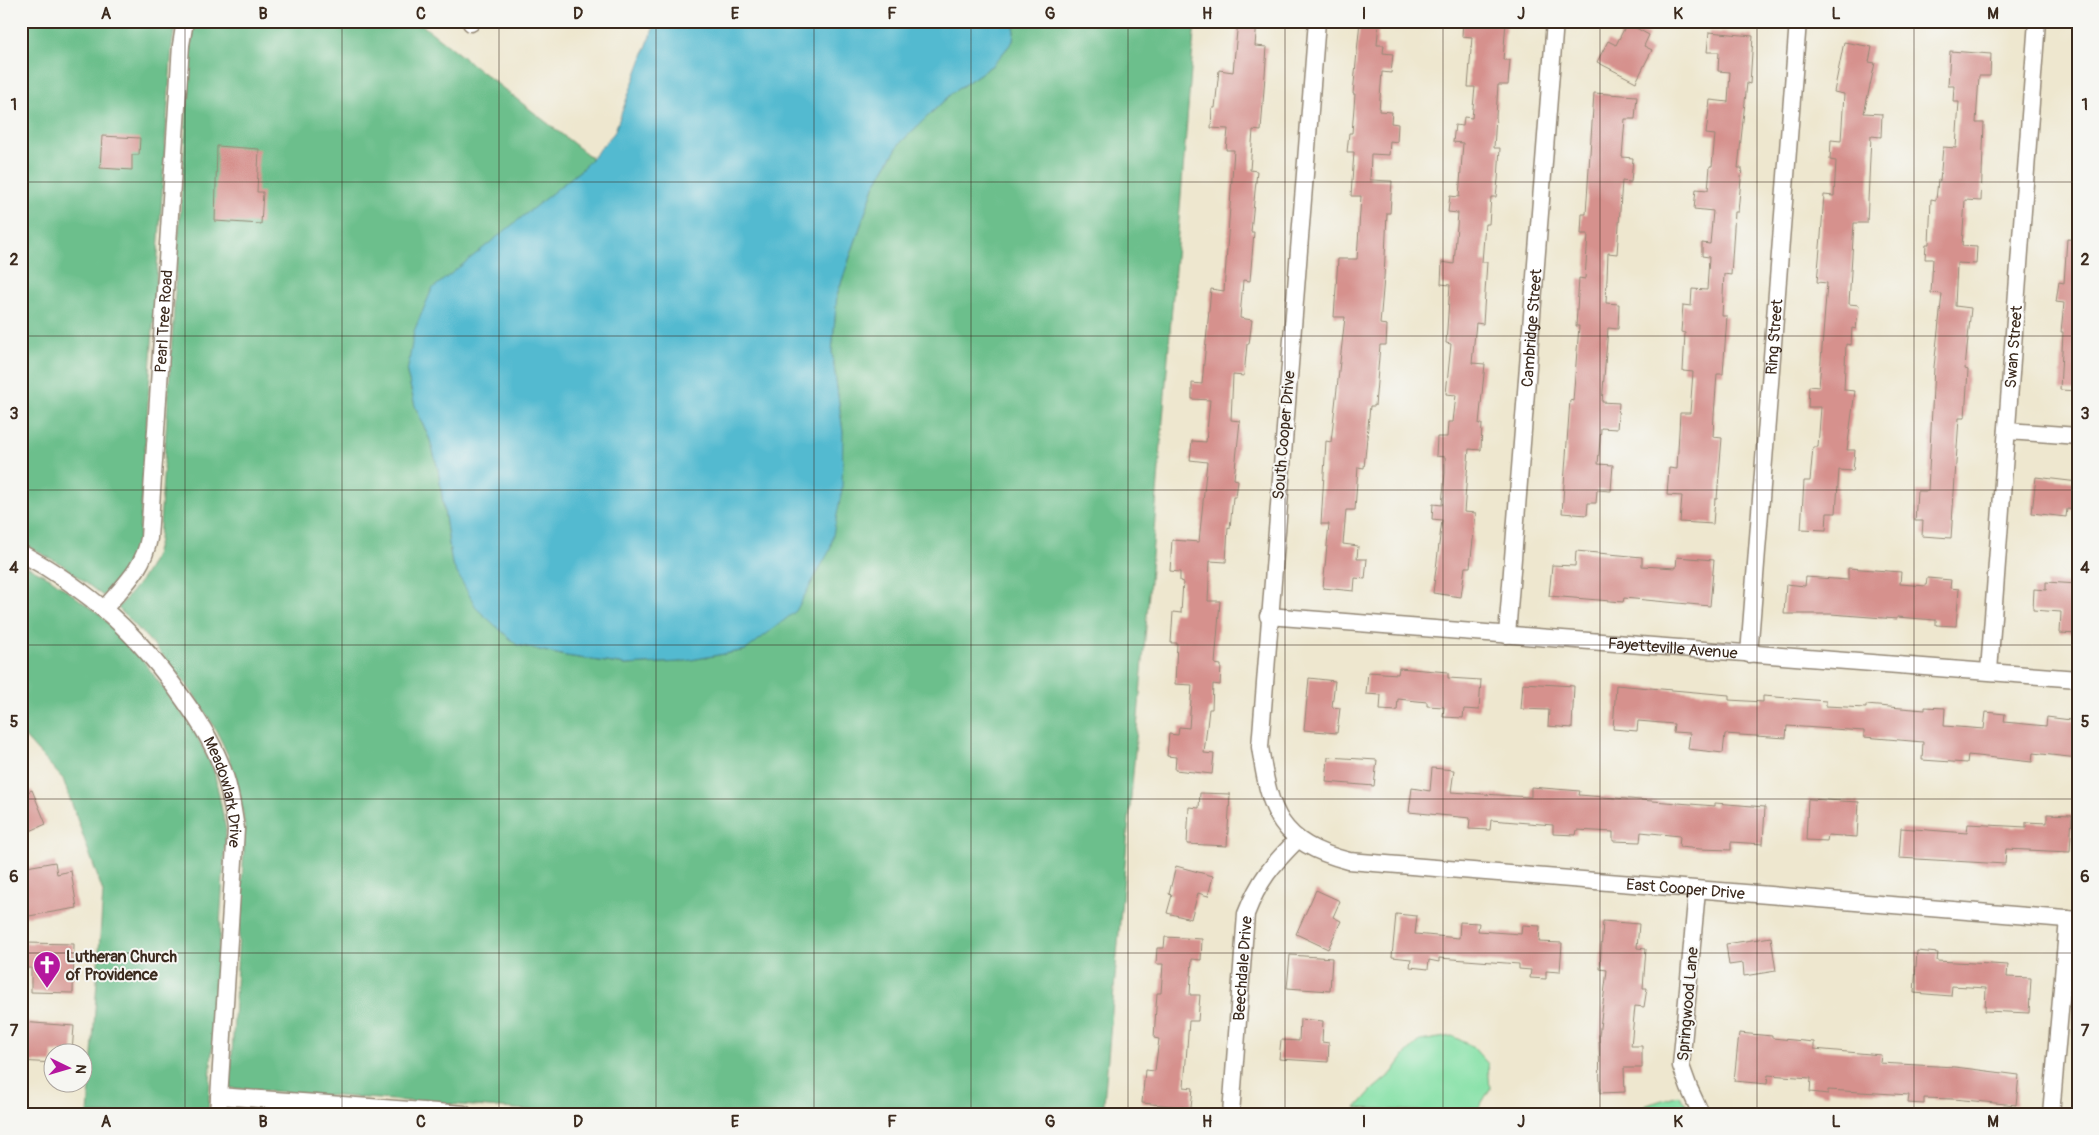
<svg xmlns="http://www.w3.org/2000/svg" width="2099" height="1135" font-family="Pangolin,sans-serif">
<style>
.green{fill:#86e1a7;stroke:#608662}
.forest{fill:#6cbf8c;stroke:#547455}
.water{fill:#52bad0;stroke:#467277}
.building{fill:#d6918d}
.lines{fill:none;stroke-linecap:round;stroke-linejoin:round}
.minor-casing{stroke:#948876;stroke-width:19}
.minor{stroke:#fff;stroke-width:16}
.grid{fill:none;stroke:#3b2a1e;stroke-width:1;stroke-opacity:0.55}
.labels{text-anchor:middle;stroke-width:4;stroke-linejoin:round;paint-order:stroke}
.street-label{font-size:16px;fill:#3b2a1e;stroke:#f6f6f2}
.poi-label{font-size:16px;font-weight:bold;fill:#3b2a1e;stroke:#f6f6f2;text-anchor:start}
.neatline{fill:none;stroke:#3b2a1e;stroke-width:2}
.grid-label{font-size:16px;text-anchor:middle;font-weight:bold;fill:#3b2a1e}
</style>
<rect width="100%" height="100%" fill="#f6f6f2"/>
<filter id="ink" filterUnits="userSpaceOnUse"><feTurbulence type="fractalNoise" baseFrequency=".02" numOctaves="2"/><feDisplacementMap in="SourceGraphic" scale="10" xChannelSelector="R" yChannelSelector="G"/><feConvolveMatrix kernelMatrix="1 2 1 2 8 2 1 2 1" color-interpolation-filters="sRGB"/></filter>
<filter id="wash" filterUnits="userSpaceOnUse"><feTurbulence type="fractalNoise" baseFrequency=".0096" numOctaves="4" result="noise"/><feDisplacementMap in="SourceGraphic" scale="20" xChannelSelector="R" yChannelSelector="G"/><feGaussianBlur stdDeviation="1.12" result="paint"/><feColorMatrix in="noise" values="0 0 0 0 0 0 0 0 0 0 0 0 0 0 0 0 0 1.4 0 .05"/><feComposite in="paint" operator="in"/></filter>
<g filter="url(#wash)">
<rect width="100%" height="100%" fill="#eee7cf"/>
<g class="green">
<path d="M1452 1036 1472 1046 1488 1064 1490 1089 1475 1114 1356 1108 1372 1090 1392 1073 1405 1055 1420 1041Z"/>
<path d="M1678 1095 1695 1114H1619Z"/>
</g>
<g class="forest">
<path d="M21 21H176L172 45 139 537C135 562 119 577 103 596L61 564 21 543Z"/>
<path d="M195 21H417L592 158 582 169 482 251 407 373 415 406 430 440 438 469 452 564 517 645 566 656 626 665 680 662 746 650 843 432 832 352 837 295 875 184 900 143 952 93 994 64 1013 41 1015 21H1195L1150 581 1103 1114H582L230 1088 245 830C242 809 240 787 232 766 210 705 163 653 118 608 136 586 154 568 159 540L191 46Z"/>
<path d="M21 563 50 578 99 614 139 655 194 730 214 771 226 830 208 1114H88L103 892 63 779 21 733Z"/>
<path d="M228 1106 344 1114H228Z"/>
</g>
<path class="water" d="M656 21H1015L1013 41 994 64 952 93 900 143 875 184 837 295 832 352 843 432 842 490 830 550 796 611 746 650 680 662 626 665 566 656 517 645 477 609 452 564 438 469 430 440 415 406 407 373 414 331 432 289 582 169 614 133Z"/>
<g id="blocks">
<g class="building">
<path d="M1238 21H1257L1255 46 1267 47 1261 131 1253 130 1250 170 1257 171 1251 232H1254L1250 281 1243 280 1240 318 1252 320 1249 344H1247L1244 376 1233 375 1231 420 1240 421 1234 479 1238 480 1236 497H1233L1230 528 1228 527 1226 562 1210 561 1208 601H1220L1215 664 1221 665 1220 685 1213 684 1212 709H1209L1204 753 1214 754 1212 774 1175 770 1176 757 1167 756 1169 734 1178 735 1179 727 1189 728 1192 685 1175 684 1177 643H1171L1173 612 1181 613 1183 582 1180 581V572L1170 571 1172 540 1199 542 1207 462 1190 460 1192 441 1206 442 1210 400 1192 399V383L1202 384 1211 289 1224 291 1234 150H1226L1228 129 1211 128 1212 108H1215L1219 70 1233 72Z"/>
<path d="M1360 21H1379L1377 45H1384L1383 53 1393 54 1391 73 1382 72 1379 111 1392 112 1391 123 1398 124 1397 142 1390 141 1389 155 1371 154 1370 180 1392 181 1390 213H1387L1384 278 1380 324 1387 325 1386 345H1380L1375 406H1370L1364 468 1358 467 1355 510H1346L1343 544 1358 546 1357 559H1367L1365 579 1355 578 1354 591 1323 588 1329 524H1321L1326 441 1331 442 1345 317H1334L1338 259H1357L1361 196H1351L1354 152H1347L1349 133H1352L1355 94H1353Z"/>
<path d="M1463 21H1506L1503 60H1510L1508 85H1498L1494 148H1500L1498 180 1496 197H1491L1489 224H1485L1482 262H1487L1483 324 1476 323 1472 363 1485 364 1479 424H1482L1481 450 1469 449 1464 512 1476 513 1470 567H1465L1461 597 1433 593 1442 520 1432 519 1433 504 1442 505 1445 473V457L1436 456 1437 437H1447L1448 422H1453L1456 395 1446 394 1451 344 1446 343 1450 285 1441 284 1442 262 1454 264 1458 213 1448 212 1450 196 1459 197 1463 143 1453 142 1455 125 1463 126 1464 117 1472 118 1475 87H1468L1472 37 1462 36Z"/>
<path d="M1627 23 1649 35 1644 46 1652 50 1636 82 1597 62 1608 41 1616 45Z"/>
<path d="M1709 32 1753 36 1750 84 1747 83 1738 168H1742L1738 212H1735L1731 275 1724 274 1722 316H1727L1723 374H1717L1714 415 1713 437 1722 438 1717 499H1715L1713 524 1680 522 1682 496 1667 495 1669 468 1677 469 1680 413H1690L1693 372 1683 371 1685 333 1681 332 1683 305 1691 306 1692 289 1707 290 1709 257 1702 256V243L1710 244 1713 211 1694 209 1696 189 1708 190 1710 166H1712L1715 135 1706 134 1710 100 1728 102 1730 72 1718 71 1719 52H1707Z"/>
<path d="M1844 42 1872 47 1869 62 1875 63 1864 113 1882 114 1881 137 1871 136 1867 223H1854L1849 304 1859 305 1856 329 1852 328 1851 345 1846 344 1844 390 1855 391 1847 450H1855L1853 471 1839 470 1836 513H1827L1826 530 1801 529 1804 481H1810L1813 447H1818L1821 407H1808L1809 386 1819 387 1827 283 1817 282 1821 236 1824 195 1834 196 1836 161 1830 160 1831 140 1841 141 1844 94 1834 92Z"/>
<path d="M1950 51 1991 54 1990 76H1979L1976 123H1984L1981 201 1965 200 1962 246 1977 247 1976 264 1957 263 1955 306 1971 308 1965 369 1968 370 1965 418H1959L1951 538 1922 536 1923 521H1915L1917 491H1928L1934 367 1942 294 1931 293 1933 259H1925L1926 244H1929L1931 199 1936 200 1938 180 1940 181 1943 147 1956 148 1959 102H1953L1954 86H1948Z"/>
<path d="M1594 93 1637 96 1635 119H1625L1622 157 1633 158 1631 182 1622 181 1617 254 1608 253 1606 303 1619 304 1618 329 1608 328 1602 402 1619 403 1617 429 1601 428 1598 464 1613 465 1611 491 1597 490 1596 503H1588L1587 515 1562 513 1570 400 1573 401 1579 326H1576L1579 278 1585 279 1588 234H1581L1582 214H1586Z"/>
<path d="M102 136 140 138 139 155H132V170L100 168Z"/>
<path d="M217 146 259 149 257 192H263L261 224 215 221Z"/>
<path d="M2067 239 2078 240V391L2060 390 2063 332H2061L2064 303 2056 302 2059 282 2064 283Z"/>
<path d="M2036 477 2078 482V510L2067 509 2066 517 2032 513Z"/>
<path d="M1576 551 1642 557V566L1676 568 1677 557 1714 560 1710 606 1624 598 1623 602 1549 596 1552 565 1575 566Z"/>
<path d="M1848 568 1901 572 1900 584 1926 586 1927 578 1951 580 1950 588 1959 589 1956 626 1936 625V620L1897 617V619L1831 614H1784L1786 584 1805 586 1806 577 1848 580Z"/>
<path d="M2046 582 2078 584V634L2060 633 2061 612 2033 610 2034 589 2046 590Z"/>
<path d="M1399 668 1448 672V678L1481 680 1479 710 1464 709 1463 718 1443 717 1444 707 1427 706V702L1398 699 1397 711 1380 710 1381 695 1366 694 1368 672 1398 674Z"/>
<path d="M1309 678 1335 681 1332 707 1340 708 1337 733 1304 730Z"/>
<path d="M1523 683 1574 686 1572 728 1548 726 1549 710 1521 709Z"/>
<path d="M1616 685 1729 695V700L1763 702V696L1826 701V706L1866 708V705L1925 710V707L1945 708 1944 726 1984 729 1986 712 2005 714 2004 722 2046 726 2047 717 2078 721V758L2033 753 2032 762 1968 755 1967 763 1922 760 1923 742 1864 737V731L1787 726 1786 738 1725 734 1723 753 1688 749 1690 733 1673 732 1674 724 1638 721 1637 731 1613 729Z"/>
<path d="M1328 757 1377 760 1374 786 1326 782Z"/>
<path d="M1432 768 1454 770 1451 792 1531 797V787L1580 791 1579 795 1715 806V803L1765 807 1763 844 1731 842V850L1700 849 1679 847 1680 836 1641 832 1640 842 1613 841V832L1577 830 1576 835 1553 834V825L1491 820 1490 830 1469 829 1470 818 1409 812 1412 788 1430 791Z"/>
<path d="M32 790 46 824 21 835V795Z"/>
<path d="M1200 793 1230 794 1227 846 1187 844 1189 807 1199 808Z"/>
<path d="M1808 799 1859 802 1857 837 1828 835 1827 841 1806 840Z"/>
<path d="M2047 814 2072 815 2070 852 2006 849 2005 864 1899 858 1901 828 1967 833 1968 824 2026 827V822L2047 823Z"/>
<path d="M55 862 57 874 71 871 77 908 23 917 21 868Z"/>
<path d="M1176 866 1213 876 1208 896 1198 893 1191 919 1167 913 1172 895 1169 894Z"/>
<path d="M1316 890 1340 901 1333 917 1341 921 1328 949 1296 934Z"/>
<path d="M1396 914 1417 916 1415 934 1459 938 1460 922 1479 923 1478 931 1521 934 1522 925 1540 926 1539 942 1562 943 1560 972 1546 971V979L1530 978 1531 970 1519 969V964L1439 958V962L1429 960 1428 969 1410 967 1411 959 1392 957Z"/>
<path d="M1603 921 1639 924 1637 948 1646 949 1643 988H1647L1644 1007 1635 1006 1631 1046H1642V1068H1624L1625 1092 1600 1093 1599 1036 1607 970 1600 969Z"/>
<path d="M1165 937 1202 939 1201 960 1192 959 1190 995H1200L1198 1021H1189L1184 1087 1193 1088 1191 1108 1142 1103 1145 1070 1155 1071 1159 1039 1154 1038 1157 993H1161L1163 964H1156L1157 948H1164Z"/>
<path d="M1771 937 1776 971 1744 976 1743 963 1729 965 1726 944Z"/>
<path d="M25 943 74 944 73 993 31 992V968H25Z"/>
<path d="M1917 951 1938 953 1937 961 2008 965 2007 977 2031 978 2029 1013 1985 1011 1986 988 1952 986 1951 996 1914 993Z"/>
<path d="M1290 955 1332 958 1330 991 1287 988Z"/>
<path d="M1300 1019 1323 1021 1322 1042 1329 1043 1328 1062 1279 1059 1281 1040 1299 1041Z"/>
<path d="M21 1022 74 1026 72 1052H52V1063L21 1061Z"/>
<path d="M1739 1033 1772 1036V1038L1814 1042V1049L1881 1055 1880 1063 1955 1067 2019 1075 2016 1105 1953 1099 1924 1098V1104L1908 1103 1909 1095 1828 1090V1094L1810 1092 1811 1078 1768 1075 1767 1084 1734 1081Z"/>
</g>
</g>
</g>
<g filter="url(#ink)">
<use href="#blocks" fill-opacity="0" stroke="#948876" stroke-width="1"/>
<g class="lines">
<defs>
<g id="minor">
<path id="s1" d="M1317 21 1260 747C1270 813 1279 843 1349 861L2078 920"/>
<path d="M471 23 472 21"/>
<path d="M2007 431 2078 436"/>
<path id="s2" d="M21 553C90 590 140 636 184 700 199 721 214 744 223 770 230 789 233 809 236 829L218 1114"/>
<path id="s3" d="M105 608C124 585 144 568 149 538L181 45 185 21"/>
<path id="s4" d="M1268 616 2078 679"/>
<path id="s5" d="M1507 635 1555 21"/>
<path id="s6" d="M1749 654 1798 21"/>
<path id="s7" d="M1989 671 2037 21"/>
<path d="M1697 890 1681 1066 1689 1088 1701 1114"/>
<path d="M219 1096 464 1114"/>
<path id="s8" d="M1231 1114 1246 914C1259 880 1272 865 1297 840"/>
<path d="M2051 1114 2068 919"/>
</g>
</defs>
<use href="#minor" class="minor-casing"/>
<use href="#minor" class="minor"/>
</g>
</g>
<path class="grid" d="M185 21V1114M342 21V1114M499 21V1114M656 21V1114M814 21V1114M971 21V1114M1128 21V1114M1285 21V1114M1443 21V1114M1600 21V1114M1757 21V1114M1914 21V1114M21 182H2078M21 336H2078M21 490H2078M21 645H2078M21 799H2078M21 953H2078"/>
<defs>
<symbol id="church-pin" viewBox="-11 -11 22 30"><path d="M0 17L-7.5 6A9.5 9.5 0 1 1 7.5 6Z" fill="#b5179e" stroke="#f6f6f2"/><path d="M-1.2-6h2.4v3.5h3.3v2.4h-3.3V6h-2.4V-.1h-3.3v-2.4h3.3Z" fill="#fff"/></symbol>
</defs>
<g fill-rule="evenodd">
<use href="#church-pin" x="31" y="949" width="32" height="43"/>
</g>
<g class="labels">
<g class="street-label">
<text dy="6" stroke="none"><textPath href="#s3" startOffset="301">Pearl Tree Road</textPath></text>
<text dy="6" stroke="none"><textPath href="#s5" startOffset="308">Cambridge Street</textPath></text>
<text dy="6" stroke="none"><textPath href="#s6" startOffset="318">Ring Street</textPath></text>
<text dy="6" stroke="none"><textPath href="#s7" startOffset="325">Swan Street</textPath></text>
<text transform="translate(1283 435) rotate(-85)" y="6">South Cooper Drive</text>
<text dy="6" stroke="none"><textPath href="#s4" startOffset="406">Fayetteville Avenue</textPath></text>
<text dy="6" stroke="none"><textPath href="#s2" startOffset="324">Meadowlark Drive</textPath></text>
<text dy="6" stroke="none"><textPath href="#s1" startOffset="1224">East Cooper Drive</textPath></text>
<text dy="6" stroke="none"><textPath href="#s8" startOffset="146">Beechdale Drive</textPath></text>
<text transform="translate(1687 1004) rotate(-85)" y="6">Springwood Lane</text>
</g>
<g class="poi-label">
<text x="66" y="962">Lutheran Church<tspan x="66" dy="18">of Providence</tspan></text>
</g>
</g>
<rect width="2099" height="1135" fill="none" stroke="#f6f6f2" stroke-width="55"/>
<g transform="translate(68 1068) rotate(95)"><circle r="24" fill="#f6f6f2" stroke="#aba49d"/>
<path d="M0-4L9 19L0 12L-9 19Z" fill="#b5179e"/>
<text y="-8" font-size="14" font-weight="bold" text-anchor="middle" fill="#3b2a1e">N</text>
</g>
<rect x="28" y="28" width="2044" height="1080" class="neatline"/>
<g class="grid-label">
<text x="106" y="19">A</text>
<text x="263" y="19">B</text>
<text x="421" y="19">C</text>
<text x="578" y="19">D</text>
<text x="735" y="19">E</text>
<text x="892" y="19">F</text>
<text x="1050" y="19">G</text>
<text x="1207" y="19">H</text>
<text x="1364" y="19">I</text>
<text x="1521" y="19">J</text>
<text x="1678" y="19">K</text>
<text x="1836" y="19">L</text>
<text x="1993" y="19">M</text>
<text x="14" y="110">1</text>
<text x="2085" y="110">1</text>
<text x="14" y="265">2</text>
<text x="2085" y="265">2</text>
<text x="14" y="419">3</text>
<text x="2085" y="419">3</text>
<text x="14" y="573">4</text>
<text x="2085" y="573">4</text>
<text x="14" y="727">5</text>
<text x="2085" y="727">5</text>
<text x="14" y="882">6</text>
<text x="2085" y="882">6</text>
<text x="14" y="1036">7</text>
<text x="2085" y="1036">7</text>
<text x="106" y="1127">A</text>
<text x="263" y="1127">B</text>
<text x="421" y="1127">C</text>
<text x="578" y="1127">D</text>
<text x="735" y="1127">E</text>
<text x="892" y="1127">F</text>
<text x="1050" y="1127">G</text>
<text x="1207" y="1127">H</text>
<text x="1364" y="1127">I</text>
<text x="1521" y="1127">J</text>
<text x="1678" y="1127">K</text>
<text x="1836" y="1127">L</text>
<text x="1993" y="1127">M</text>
</g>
</svg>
